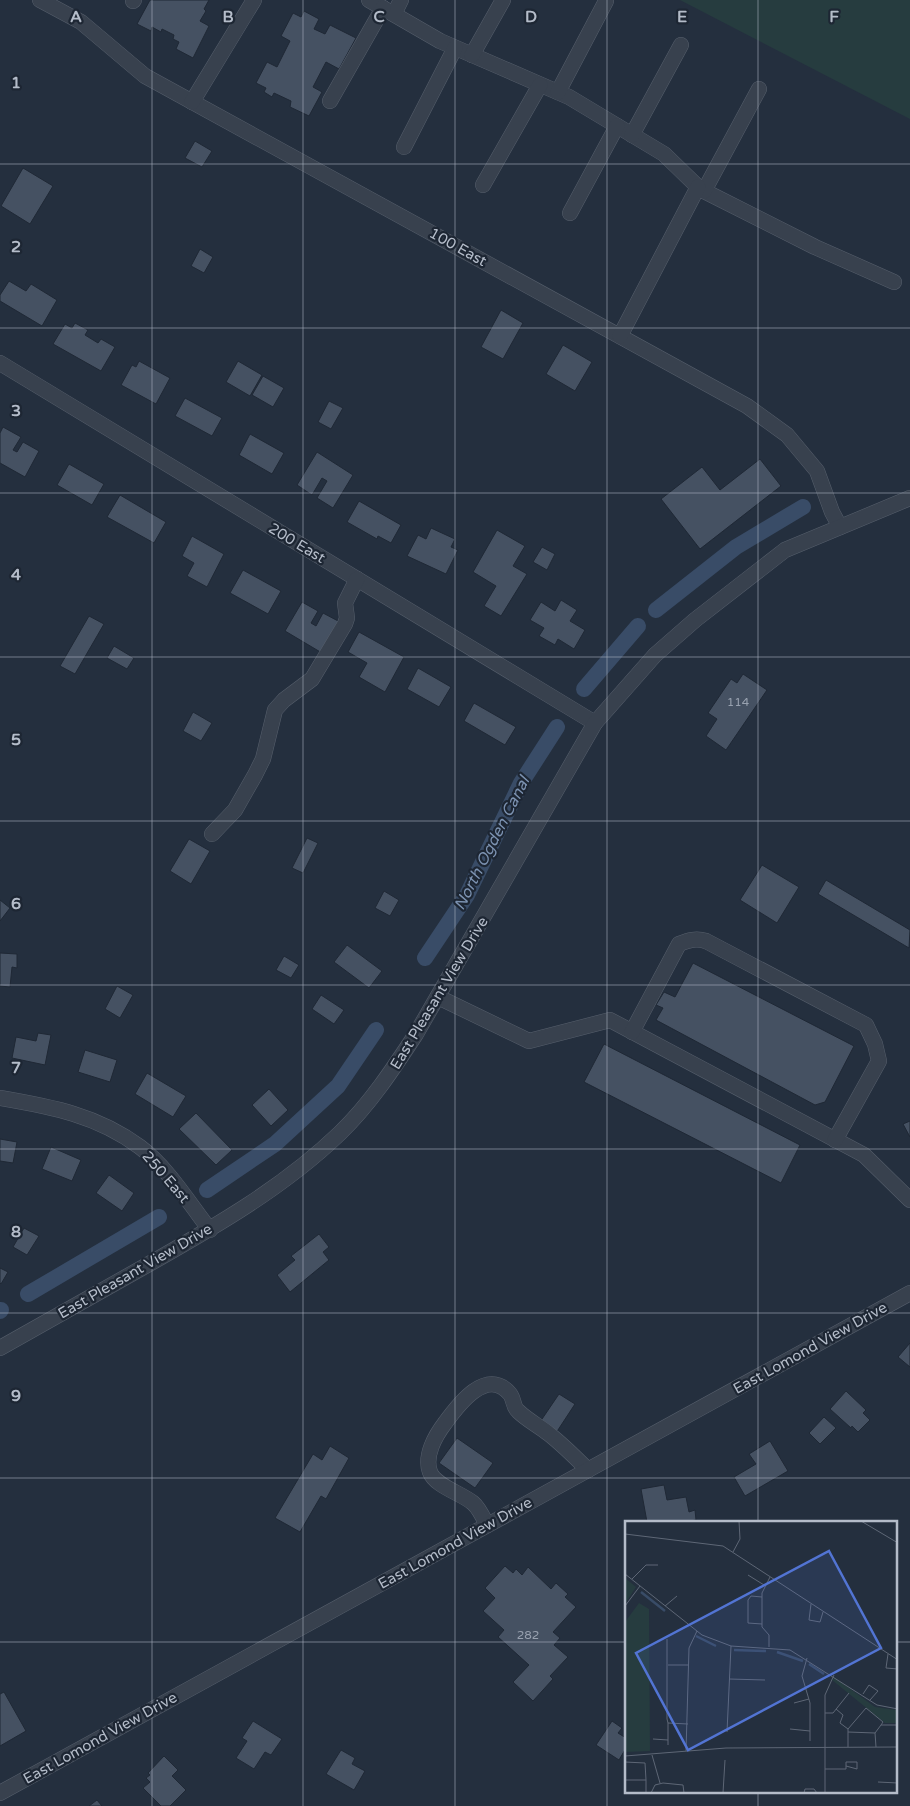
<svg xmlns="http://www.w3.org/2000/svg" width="910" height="1806" font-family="'Varela Round',sans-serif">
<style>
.green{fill:#263c3f}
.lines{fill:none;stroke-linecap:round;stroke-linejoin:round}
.canal{stroke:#394c67;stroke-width:16}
.building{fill:#455162;stroke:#1f2835}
.minor-casing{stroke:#565f6c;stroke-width:16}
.minor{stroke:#38414e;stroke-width:15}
.grid{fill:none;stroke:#b4bcc9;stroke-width:1;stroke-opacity:0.55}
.labels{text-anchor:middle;stroke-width:4.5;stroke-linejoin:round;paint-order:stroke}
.number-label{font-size:12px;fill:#98a1af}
.street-label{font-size:15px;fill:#b4bcc9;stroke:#1d2633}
.water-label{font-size:16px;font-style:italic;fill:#7c92b1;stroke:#1d2633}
.inset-river{fill:none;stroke:#394c67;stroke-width:2.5}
.inset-road{fill:none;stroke:#5e6776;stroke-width:1}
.view{fill:#5274d3;fill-opacity:0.15;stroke:#5274d3;stroke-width:2.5}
.inset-edge{fill:none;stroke:#b4bcc9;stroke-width:2.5}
.grid-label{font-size:16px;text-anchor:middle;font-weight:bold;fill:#b4bcc9;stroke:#1d2633;stroke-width:4.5;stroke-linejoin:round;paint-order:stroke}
</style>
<rect width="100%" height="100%" fill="#242f3e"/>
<path class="green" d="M680 0H910V119Z"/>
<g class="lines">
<g class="canal">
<path d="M656 610 736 547 803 507"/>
<path d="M584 689 638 626"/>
<path d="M425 958 467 895 521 783 557 727"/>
<path d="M207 1190 275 1144 338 1086 376 1030"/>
<path d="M28 1294 159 1217"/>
<path d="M0 1311 1 1310"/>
</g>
</g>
<g class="building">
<path d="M150 0H209L204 9 206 11 200 21 209 26 193 58 176 49 179 42 173 39 174 35 162 29 161 32 152 27 151 31 137 24Z"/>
<path d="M304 11 319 19 314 29 325 34 330 25 356 38 339 69 326 62 313 87 322 92 309 116 290 107 291 101 274 93 272 97 264 92 266 88 256 83 267 62 277 67 290 41 281 36 293 13 301 17Z"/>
<path d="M195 141 212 151 202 167 185 158Z"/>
<path d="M23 168 53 186 30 224 1 206Z"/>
<path d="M200 249 213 257 204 273 191 266Z"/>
<path d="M9 281 26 291 31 284 57 300 42 326 0 301V295Z"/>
<path d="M501 310 523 323 503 359 481 347Z"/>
<path d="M75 323 88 330 85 335 98 343 101 339 115 347 101 371 53 344 65 324 72 328Z"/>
<path d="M563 345 592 362 575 391 546 374Z"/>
<path d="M139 361 170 378 156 404 121 385 132 365 136 367Z"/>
<path d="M238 361 262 375 250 396 226 382Z"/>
<path d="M263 376 284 388 273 407 252 395Z"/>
<path d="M185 398 222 418 212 436 175 416Z"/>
<path d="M329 401 343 408 331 429 318 422Z"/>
<path d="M3 427 21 437 13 450 17 452 23 442 39 451 25 477 0 463V433Z"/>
<path d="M250 434 284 453 272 474 239 455Z"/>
<path d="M317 452 353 475 333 508 317 498 327 481 322 478 312 495 297 485Z"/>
<path d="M760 459 781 486 700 549 661 499 702 467 720 490Z"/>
<path d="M69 464 104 484 92 505 57 485Z"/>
<path d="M120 495 166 522 154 543 107 517Z"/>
<path d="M359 501 401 525 391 543 378 536 377 539 347 522Z"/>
<path d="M431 528 455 539 451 547 458 550 446 574 407 556 418 535 426 539Z"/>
<path d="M497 530 525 546 513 566 527 574 501 616 484 606 496 586 473 572Z"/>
<path d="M192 536 224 554 207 587 187 576 194 563 182 556Z"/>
<path d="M542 547 555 554 547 570 533 562Z"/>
<path d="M243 570 281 591 268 614 230 593Z"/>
<path d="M561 600 577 610 570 621 585 630 574 649 558 639 555 645 539 636 544 628 530 620 541 602 555 611Z"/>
<path d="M302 602 318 611 311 623 316 626 323 613 340 622 322 653 285 631Z"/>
<path d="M89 616 104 624 75 674 60 666Z"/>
<path d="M359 632 404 657 385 692 359 677 367 663 348 652Z"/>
<path d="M114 646 134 658 127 669 107 658Z"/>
<path d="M418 668 451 687 439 707 407 689Z"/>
<path d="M743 674 767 690 726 750 706 736 717 719 708 713 731 679 737 683Z"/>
<path d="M474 703 516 727 505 745 464 721Z"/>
<path d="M193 712 212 723 201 741 183 731Z"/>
<path d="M307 838 318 843 303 873 292 868Z"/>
<path d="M189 839 210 851 191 884 170 871Z"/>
<path d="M762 865 799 887 777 923 740 900Z"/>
<path d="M826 880 910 930 909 948 818 894Z"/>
<path d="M384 891 399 900 390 916 375 908Z"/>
<path d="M0 900 10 908 0 921Z"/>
<path d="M347 945 382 971 369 988 334 962Z"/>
<path d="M0 953 17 954V968L12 967 10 987 0 986Z"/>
<path d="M284 956 299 965 291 978 276 970Z"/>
<path d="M693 963 854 1046 825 1102 815 1105 656 1020 663 1008 656 1005 664 992 675 997Z"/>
<path d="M117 986 133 995 120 1018 105 1009Z"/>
<path d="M321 995 344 1010 334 1024 312 1009Z"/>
<path d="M38 1033 51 1035 45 1065 12 1058 16 1037 36 1041Z"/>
<path d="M604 1044 800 1145 781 1183 584 1082Z"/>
<path d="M85 1050 117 1060 110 1082 78 1072Z"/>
<path d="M147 1073 186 1096 173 1117 135 1094Z"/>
<path d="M269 1089 288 1110 271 1126 252 1105Z"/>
<path d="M196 1113 232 1150 216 1165 179 1129Z"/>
<path d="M910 1121V1137L903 1124Z"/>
<path d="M0 1139 17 1142 13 1163 0 1161Z"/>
<path d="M51 1147 81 1160 72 1181 42 1169Z"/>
<path d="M109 1175 134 1193 122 1211 96 1193Z"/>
<path d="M24 1228 39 1236 27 1255 13 1247Z"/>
<path d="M319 1234 329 1247 323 1252 329 1260 290 1292 277 1275 295 1260 291 1256Z"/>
<path d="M0 1268 8 1272 1 1284 0 1283Z"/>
<path d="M910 1343V1367L898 1357Z"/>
<path d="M846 1391 866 1410 863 1413 870 1420 858 1432 852 1426 851 1428 830 1409Z"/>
<path d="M559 1394 575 1404 556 1433 540 1422Z"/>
<path d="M824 1417 836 1428 820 1444 809 1433Z"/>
<path d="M457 1438 493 1463 475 1488 439 1463Z"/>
<path d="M770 1441 788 1471 745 1496 734 1477 756 1464 749 1454Z"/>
<path d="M330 1446 349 1458 326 1499 321 1496 300 1532 275 1518 313 1454 322 1460Z"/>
<path d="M664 1485 667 1500 686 1497 689 1512 695 1510 696 1520 684 1522H647L641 1489Z"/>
<path d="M505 1566 513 1573 516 1569 522 1575 528 1567 551 1589 556 1583 568 1594 565 1597 576 1607 553 1632 560 1638 554 1645 568 1657 550 1676 553 1679 533 1701 513 1682 529 1665 498 1637 504 1630 483 1611 495 1598 485 1588Z"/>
<path d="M4 1692 26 1731 0 1746V1694Z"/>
<path d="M253 1721 282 1739 271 1755 265 1752 254 1769 236 1758 247 1741 242 1738Z"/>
<path d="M612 1721 622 1728 618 1733 626 1738V1748L619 1760 596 1745Z"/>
<path d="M341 1750 355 1758 352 1764 365 1771 354 1790 326 1774Z"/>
<path d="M164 1756 178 1770 172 1776 186 1790 170 1806H161L143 1788 150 1782 146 1778 150 1775 148 1773Z"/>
<path d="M97 1800 102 1806H89Z"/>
</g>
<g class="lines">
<defs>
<g id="minor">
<path d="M40 0 81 22 145 76 747 406 787 435 817 471 832 512 840 527"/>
<path d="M369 0 440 41 569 97 664 154 698 187 704 191 815 247 894 282"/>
<path d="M133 1 134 0"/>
<path d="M394 14 401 0"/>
<path d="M472 55 503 0"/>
<path d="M558 92 606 1"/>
<path d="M330 101 383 8"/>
<path d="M192 102 254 0"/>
<path d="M632 135 681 45"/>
<path d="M404 147 455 48"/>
<path d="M483 185 540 85"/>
<path d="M704 191 759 89"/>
<path d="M570 213 617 126"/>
<path d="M620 336 698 187"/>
<path d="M0 363 595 723"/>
<path d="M212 834 235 810 255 775 263 759 275 710 284 700 312 679 345 624 347 618 345 603 357 579"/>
<path d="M438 997 529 1041 610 1020 864 1155 910 1200"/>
<path d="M632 1032 679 944C689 940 696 938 706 941L866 1025 875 1044 879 1061 835 1140"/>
<path d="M0 1098C52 1107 97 1115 140 1147 168 1168 189 1203 210 1230"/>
<path d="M0 1348C50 1320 99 1292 149 1264 216 1226 284 1187 340 1133 370 1104 393 1069 416 1034L595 723 655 655 695 620 785 550 910 498"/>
<path d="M487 1525C483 1517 479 1508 473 1503 461 1493 435 1486 430 1472 424 1456 435 1436 445 1423 458 1405 487 1366 510 1394 514 1399 513 1407 518 1411 527 1420 539 1426 549 1434 563 1445 575 1457 588 1470"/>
<path d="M0 1793 910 1293"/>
</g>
</defs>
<use href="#minor" class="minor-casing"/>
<use href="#minor" class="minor"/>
</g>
<path class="grid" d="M152 0V1806M303 0V1806M455 0V1806M607 0V1806M758 0V1522M0 164H910M0 328H910M0 493H910M0 657H910M0 821H910M0 985H910M0 1149H910M0 1313H910M0 1478H910M0 1642H626M896 1642H910M758 1792V1806"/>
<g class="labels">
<g class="number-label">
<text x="738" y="706">114</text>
<text x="528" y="1639">282</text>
</g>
<g class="street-label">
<text transform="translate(458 247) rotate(29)" y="5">100 East</text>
<text transform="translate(297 543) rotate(31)" y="5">200 East</text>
<text transform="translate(439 993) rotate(-59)" y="5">East Pleasant View Drive</text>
<text transform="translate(166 1177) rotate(49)" y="5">250 East</text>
<text transform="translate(135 1271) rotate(-30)" y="5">East Pleasant View Drive</text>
<text transform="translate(810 1348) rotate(-29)" y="5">East Lomond View Drive</text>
<text transform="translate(455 1543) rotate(-29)" y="5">East Lomond View Drive</text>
<text transform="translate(100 1738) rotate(-29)" y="5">East Lomond View Drive</text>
</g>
<g class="water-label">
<text transform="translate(491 843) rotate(-63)" y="6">North Ogden Canal</text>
</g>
</g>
<g transform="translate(625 1521)">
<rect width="272" height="272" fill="#242f3e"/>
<path d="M0 57 11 66 0 83ZM14 82 24 88 25 230 0 231V101ZM209 156 250 186 272 189V202H260L207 159Z" fill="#263c3f"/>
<path class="inset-river" d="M16 71 40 90M71 115 91 125M109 129 141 130M152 131 178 140M184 143 199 153"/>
<path class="inset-road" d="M236 0 273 22M0 13 98 25 273 139M108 31 115 18 114 0M0 53 77 114 106 125 165 129 252 184 273 188M123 54 139 64M7 58 21 44H33M137 76 126 75 123 79V102L137 103M186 83 184 99 195 101 198 91M0 85 15 65M40 85 52 75M42 118V198L43 202 63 203M144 126V114L137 106V72L145 56M263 133 261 147 273 148M182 137 177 155 185 182V220M43 144H64M104 158 140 159M238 173 244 164 253 170 245 179M169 182 184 178M211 188 218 194 215 202 223 208V226M200 192H208L224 172M165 208 185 210M223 208 241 187 258 201 256 204M102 211 106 125M223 211 250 212M28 218 43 219M43 224V202M251 226 250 212 256 204H273M61 230 64 127 72 110M27 234 35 262M0 235 101 227 273 226M0 241 20 242 21 259M200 248H221V241H232V248L221 245M0 259H21V272M253 261 273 262M26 272 30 264 38 262 58 264 59 272M98 272 100 239M179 272 180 268H189L192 272M200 272V174L209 154"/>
<path class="view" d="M204 30 256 127 63 229 11 132Z"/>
<rect width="272" height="272" class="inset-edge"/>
</g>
<g class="grid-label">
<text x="76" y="22">A</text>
<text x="228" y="22">B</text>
<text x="379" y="22">C</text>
<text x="531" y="22">D</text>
<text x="682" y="22">E</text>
<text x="834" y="22">F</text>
<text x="16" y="88">1</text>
<text x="16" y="252">2</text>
<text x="16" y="416">3</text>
<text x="16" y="580">4</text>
<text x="16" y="745">5</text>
<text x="16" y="909">6</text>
<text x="16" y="1073">7</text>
<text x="16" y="1237">8</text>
<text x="16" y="1401">9</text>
</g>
</svg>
